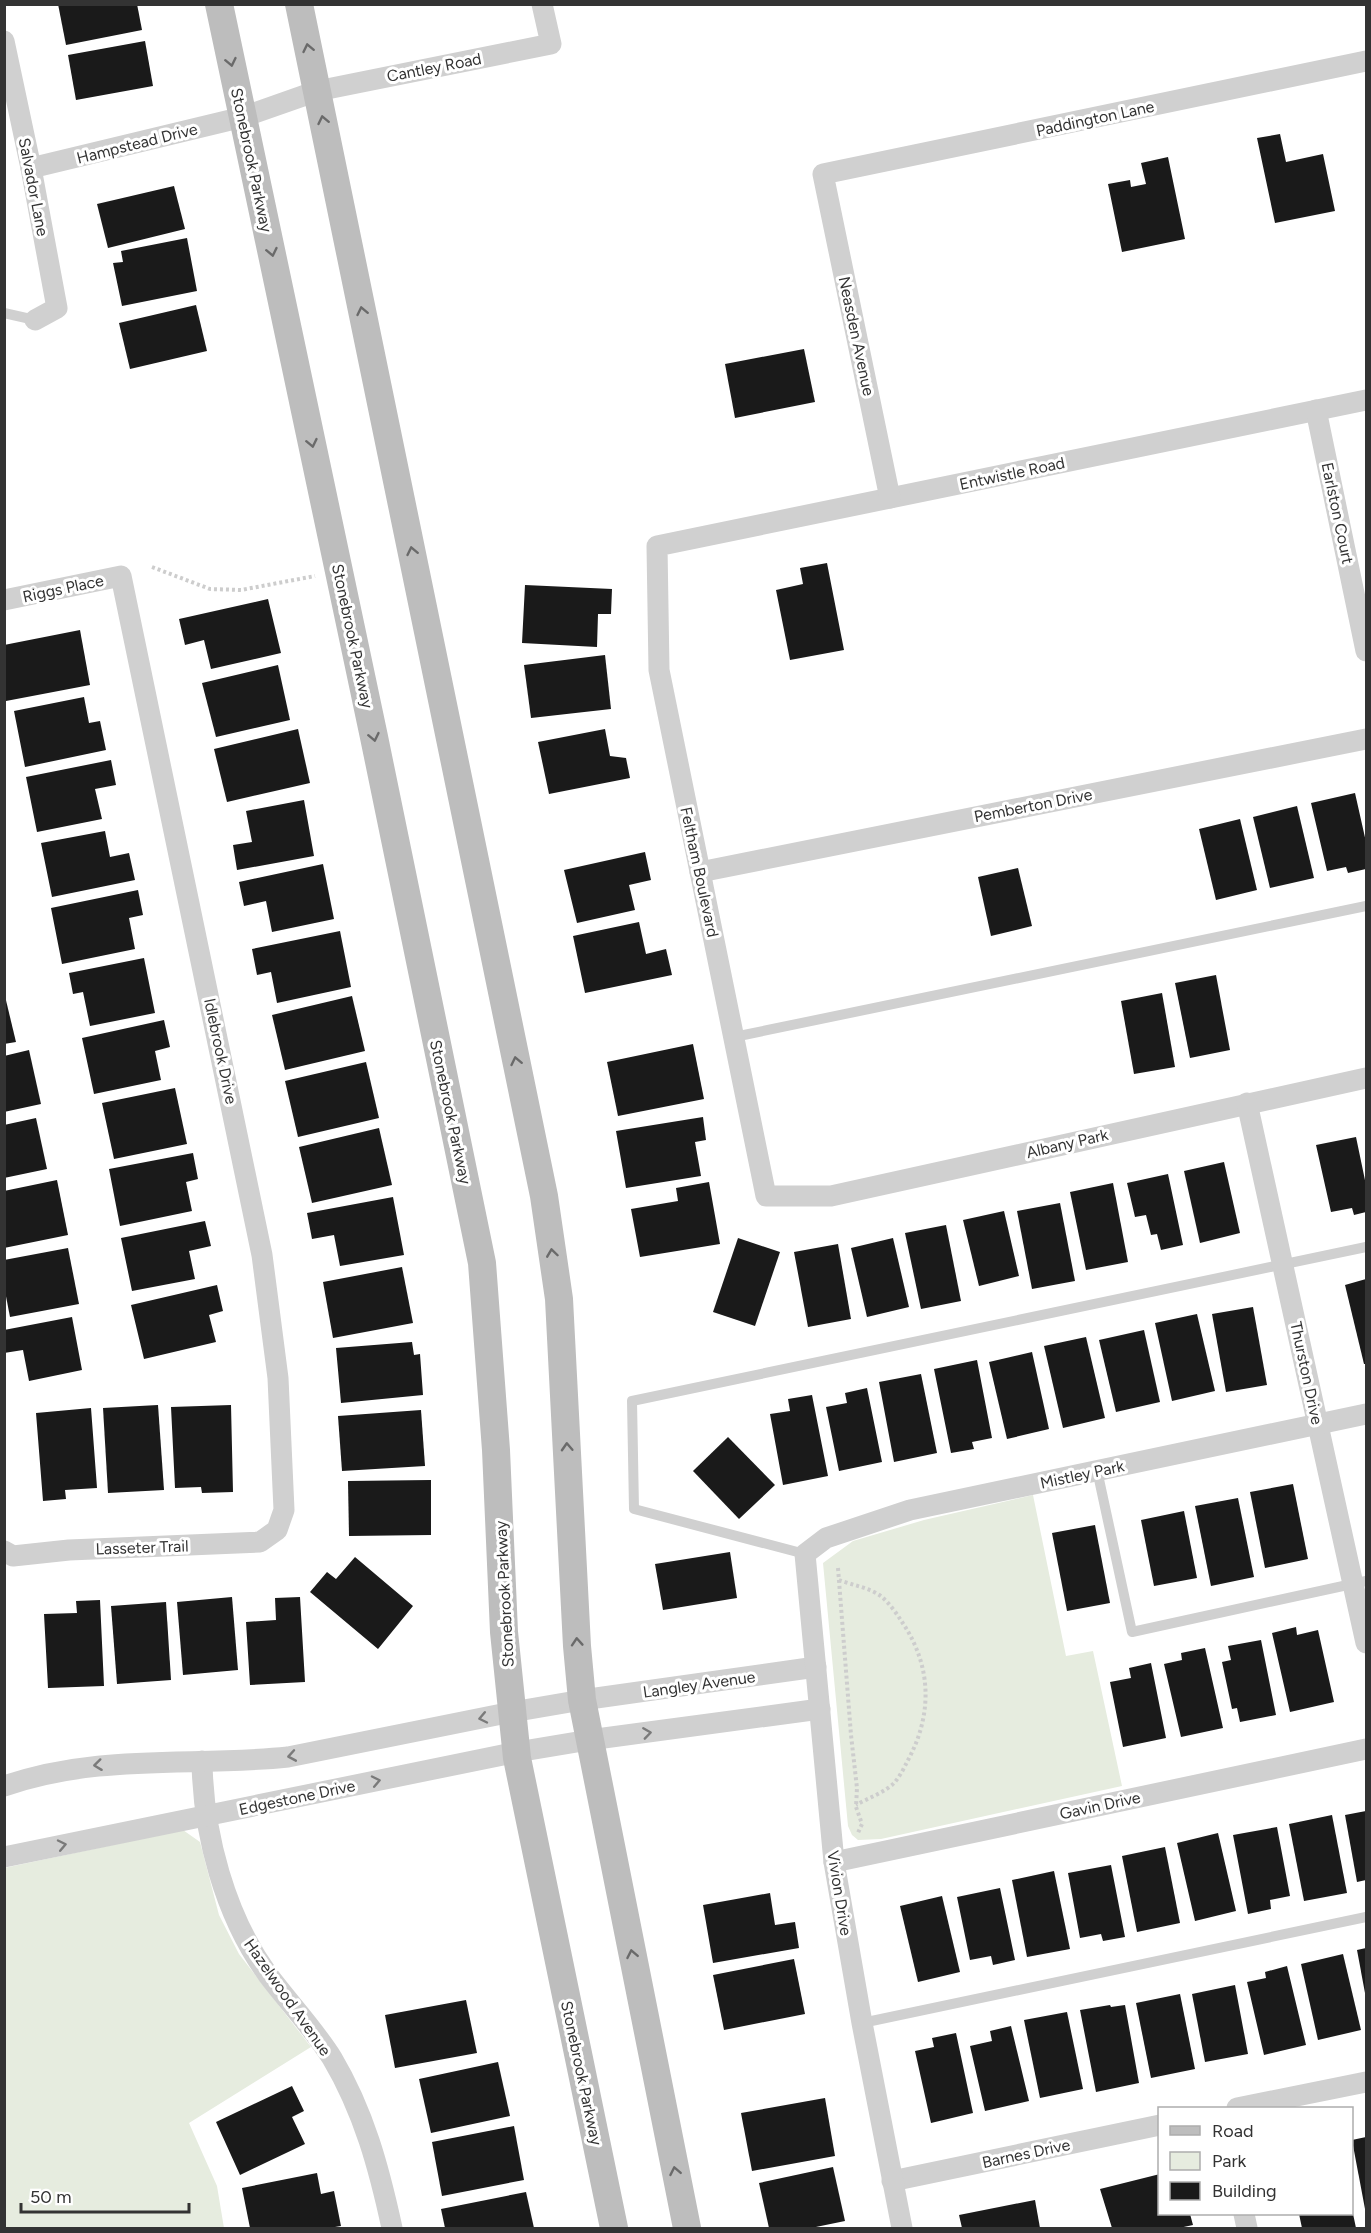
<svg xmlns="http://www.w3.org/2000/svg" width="1371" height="2233" font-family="Figtree,sans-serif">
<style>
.green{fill:#e6ecdf}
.building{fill:#1a1a1a}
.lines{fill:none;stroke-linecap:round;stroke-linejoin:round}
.path{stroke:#cdcdcd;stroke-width:4;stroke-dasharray:3 3;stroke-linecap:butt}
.lane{stroke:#d0d0d0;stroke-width:10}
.street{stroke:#d0d0d0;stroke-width:21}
.secondary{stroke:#bdbdbd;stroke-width:28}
.oneway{stroke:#6a6a6a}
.oneway2{stroke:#7a7a7a}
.labels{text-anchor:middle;stroke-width:6;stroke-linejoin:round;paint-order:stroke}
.street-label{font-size:16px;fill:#333;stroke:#fff}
</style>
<rect width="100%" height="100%" fill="#fff"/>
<g class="green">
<path d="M1033 1495 1066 1656 1093 1651 1122 1786 881 1839 858 1840 852 1835 848 1826 823 1563 853 1541 924 1520Z"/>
<path d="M183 1830 200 1842 219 1915 239 1954 311 2047 189 2123 217 2186 224 2228H5L4 1868Z"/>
</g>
<g class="building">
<path d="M58 4H137L142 30 66 45Z"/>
<path d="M145 41 153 86 76 100 68 55Z"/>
<path d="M1280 134 1286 162 1323 154 1335 211 1275 223 1257 138Z"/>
<path d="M1168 157 1185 239 1122 252 1108 184 1130 180 1131 187 1146 184 1141 163Z"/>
<path d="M174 186 185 229 108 248 97 204Z"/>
<path d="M187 238 197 291 122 306 113 263 123 262 121 251Z"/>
<path d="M196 305 207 351 130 369 119 323Z"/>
<path d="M804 349 815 402 735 418 725 364Z"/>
<path d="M827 563 844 650 790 660 776 590 803 584 800 568Z"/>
<path d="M525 585 612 589 611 614H598L597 647 522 643Z"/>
<path d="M268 599 281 653 211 669 204 640 185 645 179 619Z"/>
<path d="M80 630 90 685 6 701 4 645Z"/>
<path d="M605 655 611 709 531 718 524 665Z"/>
<path d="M278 665 290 720 216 737 202 683Z"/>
<path d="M84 697 89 723 100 721 106 750 25 767 14 711Z"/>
<path d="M298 729 310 783 227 802 214 749Z"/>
<path d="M605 729 610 756 626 758 630 778 549 794 538 742Z"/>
<path d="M111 760 116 785 95 789 102 819 37 832 26 777Z"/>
<path d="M1355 793 1366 842V869L1348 873 1346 867 1327 871 1311 803Z"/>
<path d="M304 800 314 856 237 870 233 845 252 842 246 811Z"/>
<path d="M1297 806 1314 878 1270 888 1253 817Z"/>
<path d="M1240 819 1257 890 1216 900 1199 829Z"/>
<path d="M105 831 110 857 129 853 135 880 52 897 41 843Z"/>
<path d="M645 852 651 880 629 885 635 910 577 923 564 870Z"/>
<path d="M323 864 334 919 272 932 266 901 244 906 239 882Z"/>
<path d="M1018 868 1032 926 991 936 978 877Z"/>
<path d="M138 890 143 915 129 918 135 949 62 964 51 908Z"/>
<path d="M639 922 646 954 666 949 672 975 585 993 573 936Z"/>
<path d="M340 931 351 987 277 1003 271 972 257 975 252 949Z"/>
<path d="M144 958 155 1013 90 1026 83 992 73 994 69 973Z"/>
<path d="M1216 975 1230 1050 1190 1058 1175 983Z"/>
<path d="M4 992 16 1042 4 1044Z"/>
<path d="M1162 993 1175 1067 1134 1074 1121 1001Z"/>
<path d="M352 996 365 1051 285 1070 272 1015Z"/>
<path d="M164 1020 170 1047 155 1051 161 1080 94 1094 82 1038Z"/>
<path d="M693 1044 704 1099 618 1116 607 1062Z"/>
<path d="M29 1050 41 1104 4 1112V1056Z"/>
<path d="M366 1062 379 1118 298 1137 285 1081Z"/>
<path d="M175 1088 187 1144 114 1159 102 1103Z"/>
<path d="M703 1117 706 1140 695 1142 701 1176 626 1188 616 1131Z"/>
<path d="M36 1118 47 1169 4 1178V1125Z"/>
<path d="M379 1128 392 1185 312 1203 299 1147Z"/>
<path d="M1356 1137 1366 1185V1212L1354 1215 1352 1208 1331 1212 1316 1145Z"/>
<path d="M193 1153 198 1179 186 1182 192 1211 120 1226 109 1169Z"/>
<path d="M1224 1162 1240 1233 1200 1243 1184 1171Z"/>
<path d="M1168 1174 1183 1245 1161 1250 1157 1234 1151 1235 1146 1215 1135 1217 1127 1183Z"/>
<path d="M57 1180 68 1235 4 1248V1191Z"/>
<path d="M709 1182 720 1244 640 1257 631 1209 678 1201 676 1188Z"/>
<path d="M1113 1183 1128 1262 1086 1270 1070 1192Z"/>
<path d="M393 1197 404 1255 340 1266 334 1235 312 1239 307 1213Z"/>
<path d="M1060 1203 1075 1281 1032 1289 1017 1211Z"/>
<path d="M1004 1211 1019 1276 979 1286 963 1220Z"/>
<path d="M205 1221 211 1246 189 1251 195 1279 132 1291 121 1238Z"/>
<path d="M946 1225 961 1301 921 1309 905 1233Z"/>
<path d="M738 1238 780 1252 755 1326 713 1312Z"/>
<path d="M893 1238 909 1307 867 1317 851 1248Z"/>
<path d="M838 1244 851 1319 808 1327 794 1252Z"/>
<path d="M68 1248 79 1304 10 1317 4 1286V1260Z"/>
<path d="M402 1267 413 1323 333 1338 323 1282Z"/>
<path d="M1366 1279V1364H1364L1345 1285Z"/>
<path d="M217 1285 223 1311 209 1315 216 1342 144 1359 131 1305Z"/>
<path d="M1253 1307 1267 1385 1226 1392 1212 1314Z"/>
<path d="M1197 1314 1215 1391 1172 1401 1155 1323Z"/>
<path d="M72 1317 82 1370 29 1381 23 1350 4 1353V1330Z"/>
<path d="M1144 1330 1160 1402 1116 1412 1099 1340Z"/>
<path d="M1086 1337 1105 1418 1063 1428 1044 1346Z"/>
<path d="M412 1342 414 1355 420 1354 423 1395 341 1403 336 1348Z"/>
<path d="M1032 1352 1049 1429 1007 1439 989 1362Z"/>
<path d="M977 1360 992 1438 972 1442 974 1449 951 1453 934 1369Z"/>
<path d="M921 1374 937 1453 894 1462 879 1382Z"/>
<path d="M867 1388 882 1462 839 1471 826 1407 847 1403 845 1393Z"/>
<path d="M812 1395 828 1476 783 1485 770 1414 790 1411 788 1399Z"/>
<path d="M158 1405 164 1490 108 1493 103 1408Z"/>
<path d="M231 1405 233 1492 202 1493 201 1487 175 1488 171 1407Z"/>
<path d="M91 1408 97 1488 65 1490 66 1499 43 1501 36 1413Z"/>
<path d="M421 1410 425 1466 342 1471 338 1416Z"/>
<path d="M728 1437 775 1485 739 1519 693 1471Z"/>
<path d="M431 1480V1535L349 1536 348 1481Z"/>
<path d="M1293 1484 1308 1559 1265 1568 1250 1492Z"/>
<path d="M1238 1498 1254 1577 1211 1586 1195 1506Z"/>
<path d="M1184 1511 1197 1578 1154 1586 1141 1520Z"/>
<path d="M1095 1525 1110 1603 1067 1611 1052 1533Z"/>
<path d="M730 1552 737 1598 663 1610 655 1564Z"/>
<path d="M355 1557 413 1606 378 1649 310 1592 327 1572 336 1579Z"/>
<path d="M232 1597 238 1670 183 1675 177 1602Z"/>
<path d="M300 1597 305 1682 250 1685 246 1622 276 1620 275 1598Z"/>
<path d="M100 1600 104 1686 48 1688 44 1614 77 1613 76 1601Z"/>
<path d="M166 1602 171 1680 117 1684 111 1606Z"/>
<path d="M1296 1627 1297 1635 1318 1630 1334 1702 1290 1712 1272 1633Z"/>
<path d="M1261 1640 1276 1715 1240 1722 1237 1708 1232 1709 1222 1662 1231 1660 1228 1646Z"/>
<path d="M1205 1648 1223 1728 1181 1737 1164 1664 1182 1660 1181 1653Z"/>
<path d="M1151 1663 1166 1738 1123 1747 1110 1682 1131 1678 1129 1668Z"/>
<path d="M1366 1811V1880L1357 1882 1345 1815Z"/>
<path d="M1332 1815 1347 1893 1304 1901 1289 1824Z"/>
<path d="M1277 1827 1290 1896 1270 1900 1271 1909 1248 1914 1233 1835Z"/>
<path d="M1218 1833 1236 1911 1195 1921 1177 1843Z"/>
<path d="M1165 1847 1180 1923 1137 1932 1122 1856Z"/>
<path d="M1111 1865 1125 1937 1103 1941 1101 1934 1080 1938 1068 1873Z"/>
<path d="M1054 1871 1070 1949 1027 1957 1012 1880Z"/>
<path d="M1000 1888 1015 1960 993 1965 991 1956 970 1960 957 1897Z"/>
<path d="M770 1893 775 1925 795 1922 799 1948 713 1963 703 1905Z"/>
<path d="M942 1896 960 1972 918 1982 900 1906Z"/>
<path d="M1366 1948V1993H1365L1357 1950Z"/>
<path d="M1343 1954 1361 2030 1318 2040 1301 1964Z"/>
<path d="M794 1959 805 2014 724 2030 713 1975Z"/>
<path d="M1287 1966 1306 2045 1264 2055 1247 1982 1266 1978 1265 1972Z"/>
<path d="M1235 1985 1248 2054 1205 2062 1192 1994Z"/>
<path d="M1180 1994 1195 2069 1151 2078 1136 2003Z"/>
<path d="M466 2000 477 2053 395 2068 385 2015Z"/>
<path d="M1110 2005 1111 2007 1125 2005 1139 2083 1096 2092 1080 2010Z"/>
<path d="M1067 2012 1083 2089 1040 2098 1024 2020Z"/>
<path d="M1011 2026 1029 2101 985 2111 970 2046 992 2041 990 2031Z"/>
<path d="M956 2033 973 2113 931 2123 915 2051 934 2047 932 2038Z"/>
<path d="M498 2062 510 2116 431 2133 419 2079Z"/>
<path d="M292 2086 304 2111 292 2117 305 2144 240 2175 216 2122Z"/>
<path d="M825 2098 835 2156 752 2171 741 2113Z"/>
<path d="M514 2126 524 2180 442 2196 432 2142Z"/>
<path d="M1366 2137V2209H1365L1352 2140Z"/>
<path d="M833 2167 845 2221 811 2228H769L759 2183Z"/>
<path d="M317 2173 321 2194 334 2191 341 2226 329 2228H250L242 2188Z"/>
<path d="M1160 2174V2214H1190L1193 2225 1179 2228H1112L1100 2189Z"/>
<path d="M526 2192 534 2228H445L441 2209Z"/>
<path d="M1035 2200 1040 2228H962L959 2215Z"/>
<path d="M1352 2209 1356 2228H1302L1299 2214H1352Z"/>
</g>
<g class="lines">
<g class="path">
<path d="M152 567 210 589 241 590 315 576"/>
<path d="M838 1568 851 1735 857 1788 856 1807 862 1824 857 1835"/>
<path d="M839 1580C852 1585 871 1588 882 1597 890 1604 897 1614 902 1622 932 1666 933 1715 907 1762 904 1768 900 1776 895 1782 886 1792 868 1798 856 1805"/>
</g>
<g class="lane">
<path d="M4 313 35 320"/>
<path d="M734 1037 1366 906"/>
<path d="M1097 1470 1132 1632 1366 1581"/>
<path d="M805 1554 634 1509 632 1401 1366 1247"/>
<path d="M862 2023 1366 1917"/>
</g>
<g class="street">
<path d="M4 41 31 168 57 308 35 320"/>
<path d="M31 168 243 117 317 91 551 44 542 4"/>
<path d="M1366 400 657 546 659 670 766 1196H831L1366 1078"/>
<path d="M1316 410 1366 651"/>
<path d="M890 498 823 174 1366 61"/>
<path d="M4 600 121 576 262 1255 278 1378 284 1510 277 1530 260 1542 69 1550 13 1556 4 1551"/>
<path d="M700 872 1366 739"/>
<path d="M1247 1103 1366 1643"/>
<path d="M202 1761C203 1834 225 1916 268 1975 289 2003 313 2028 332 2058 364 2112 379 2168 392 2228"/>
<path d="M4 1786C100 1753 191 1767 288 1757L512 1712 582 1700 816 1667"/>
<path d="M4 1857 517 1752 589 1740 820 1709"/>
<path d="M834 1862 1366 1749"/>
<path d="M1237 2108 1366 2082"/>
<path d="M892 2181 1160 2125"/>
<path d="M1244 2214 1247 2228"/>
<path d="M902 2228 862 2023 834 1862 805 1554 826 1538 910 1510 1366 1414"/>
</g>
<g class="secondary">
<path d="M219 4 374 737 482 1263 496 1450 504 1632 517 1758 614 2228"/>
<path d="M299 4 544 1196 559 1299 577 1646 582 1700 687 2228"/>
</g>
</g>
<defs><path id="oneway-chevron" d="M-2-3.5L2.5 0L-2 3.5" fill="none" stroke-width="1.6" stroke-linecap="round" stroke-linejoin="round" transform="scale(1.5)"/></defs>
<g class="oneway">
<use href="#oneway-chevron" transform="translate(308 48) rotate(-102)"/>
<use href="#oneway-chevron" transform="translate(231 62) rotate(78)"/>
<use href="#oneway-chevron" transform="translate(323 120) rotate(-102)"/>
<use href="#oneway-chevron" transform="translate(272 252) rotate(78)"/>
<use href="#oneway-chevron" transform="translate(362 311) rotate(-102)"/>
<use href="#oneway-chevron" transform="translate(312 443) rotate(78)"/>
<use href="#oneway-chevron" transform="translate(412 551) rotate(-102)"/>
<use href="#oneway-chevron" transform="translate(374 737) rotate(78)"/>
<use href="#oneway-chevron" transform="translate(516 1061) rotate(-102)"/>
<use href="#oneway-chevron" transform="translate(552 1253) rotate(-98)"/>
<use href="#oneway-chevron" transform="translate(567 1447) rotate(-93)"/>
<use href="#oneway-chevron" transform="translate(577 1642) rotate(-94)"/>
<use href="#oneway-chevron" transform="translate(632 1954) rotate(-101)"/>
<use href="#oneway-chevron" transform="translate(675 2171) rotate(-101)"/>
</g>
<g class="oneway2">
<use href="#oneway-chevron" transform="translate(483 1718) rotate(168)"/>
<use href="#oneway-chevron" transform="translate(647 1733) rotate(-8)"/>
<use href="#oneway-chevron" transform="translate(292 1756) rotate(170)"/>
<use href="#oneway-chevron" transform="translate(98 1765) rotate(173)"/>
<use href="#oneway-chevron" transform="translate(376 1781) rotate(-12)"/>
<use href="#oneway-chevron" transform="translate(62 1845) rotate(-12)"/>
</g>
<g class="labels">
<g class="street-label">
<text transform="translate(434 67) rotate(-11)" y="6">Cantley Road</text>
<text transform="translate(1095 118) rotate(-12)" y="6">Paddington Lane</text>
<text transform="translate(137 143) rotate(-14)" y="6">Hampstead Drive</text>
<text transform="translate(252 160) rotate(78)" y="6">Stonebrook Parkway</text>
<text transform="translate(34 187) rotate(79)" y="6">Salvador Lane</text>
<text transform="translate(857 336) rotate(78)" y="6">Neasden Avenue</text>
<text transform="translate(1012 473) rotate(-12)" y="6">Entwistle Road</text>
<text transform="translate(1338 513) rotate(78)" y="6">Earlston Court</text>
<text transform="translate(63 588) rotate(-12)" y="6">Riggs Place</text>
<text transform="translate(353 636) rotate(78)" y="6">Stonebrook Parkway</text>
<text transform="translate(1033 805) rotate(-11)" y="6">Pemberton Drive</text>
<text transform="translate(700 872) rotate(78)" y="6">Feltham Boulevard</text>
<text transform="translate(221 1051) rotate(78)" y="6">Idlebrook Drive</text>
<text transform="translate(451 1112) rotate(78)" y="6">Stonebrook Parkway</text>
<text transform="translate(1067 1143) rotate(-13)" y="6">Albany Park</text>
<text transform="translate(1307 1373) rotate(78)" y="6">Thurston Drive</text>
<text transform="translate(1082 1474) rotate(-12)" y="6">Mistley Park</text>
<text transform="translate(142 1547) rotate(-2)" y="6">Lasseter Trail</text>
<text transform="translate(504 1594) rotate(-93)" y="6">Stonebrook Parkway</text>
<text transform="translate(699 1684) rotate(-8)" y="6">Langley Avenue</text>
<text transform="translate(297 1797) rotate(-12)" y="6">Edgestone Drive</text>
<text transform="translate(1100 1805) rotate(-12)" y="6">Gavin Drive</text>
<text transform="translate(840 1893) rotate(81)" y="6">Vivion Drive</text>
<text transform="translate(288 1997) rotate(55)" y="6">Hazelwood Avenue</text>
<text transform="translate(582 2073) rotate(78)" y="6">Stonebrook Parkway</text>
<text transform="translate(1026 2153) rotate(-12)" y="6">Barnes Drive</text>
</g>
</g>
<rect width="1371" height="2233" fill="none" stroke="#333333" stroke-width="12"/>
<rect x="1158" y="2107" width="195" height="108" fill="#ffffff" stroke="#adadad" stroke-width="1.5"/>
<rect x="1170" y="2126" width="30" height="9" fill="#bdbdbd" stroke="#adadad" stroke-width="1.5"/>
<text x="1212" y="2137" font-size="18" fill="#333333">Road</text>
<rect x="1170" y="2152" width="30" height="18" fill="#e6ecdf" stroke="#adadad" stroke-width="1.5"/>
<text x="1212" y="2167" font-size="18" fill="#333333">Park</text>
<rect x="1170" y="2182" width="30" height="18" fill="#1a1a1a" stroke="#adadad" stroke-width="1.5"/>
<text x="1212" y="2197" font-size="18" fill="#333333">Building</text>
<path d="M21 2203v9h168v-9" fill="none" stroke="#333333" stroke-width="3"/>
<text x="30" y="2203" font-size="18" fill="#333333" stroke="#ffffff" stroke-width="4.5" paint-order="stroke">50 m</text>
</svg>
